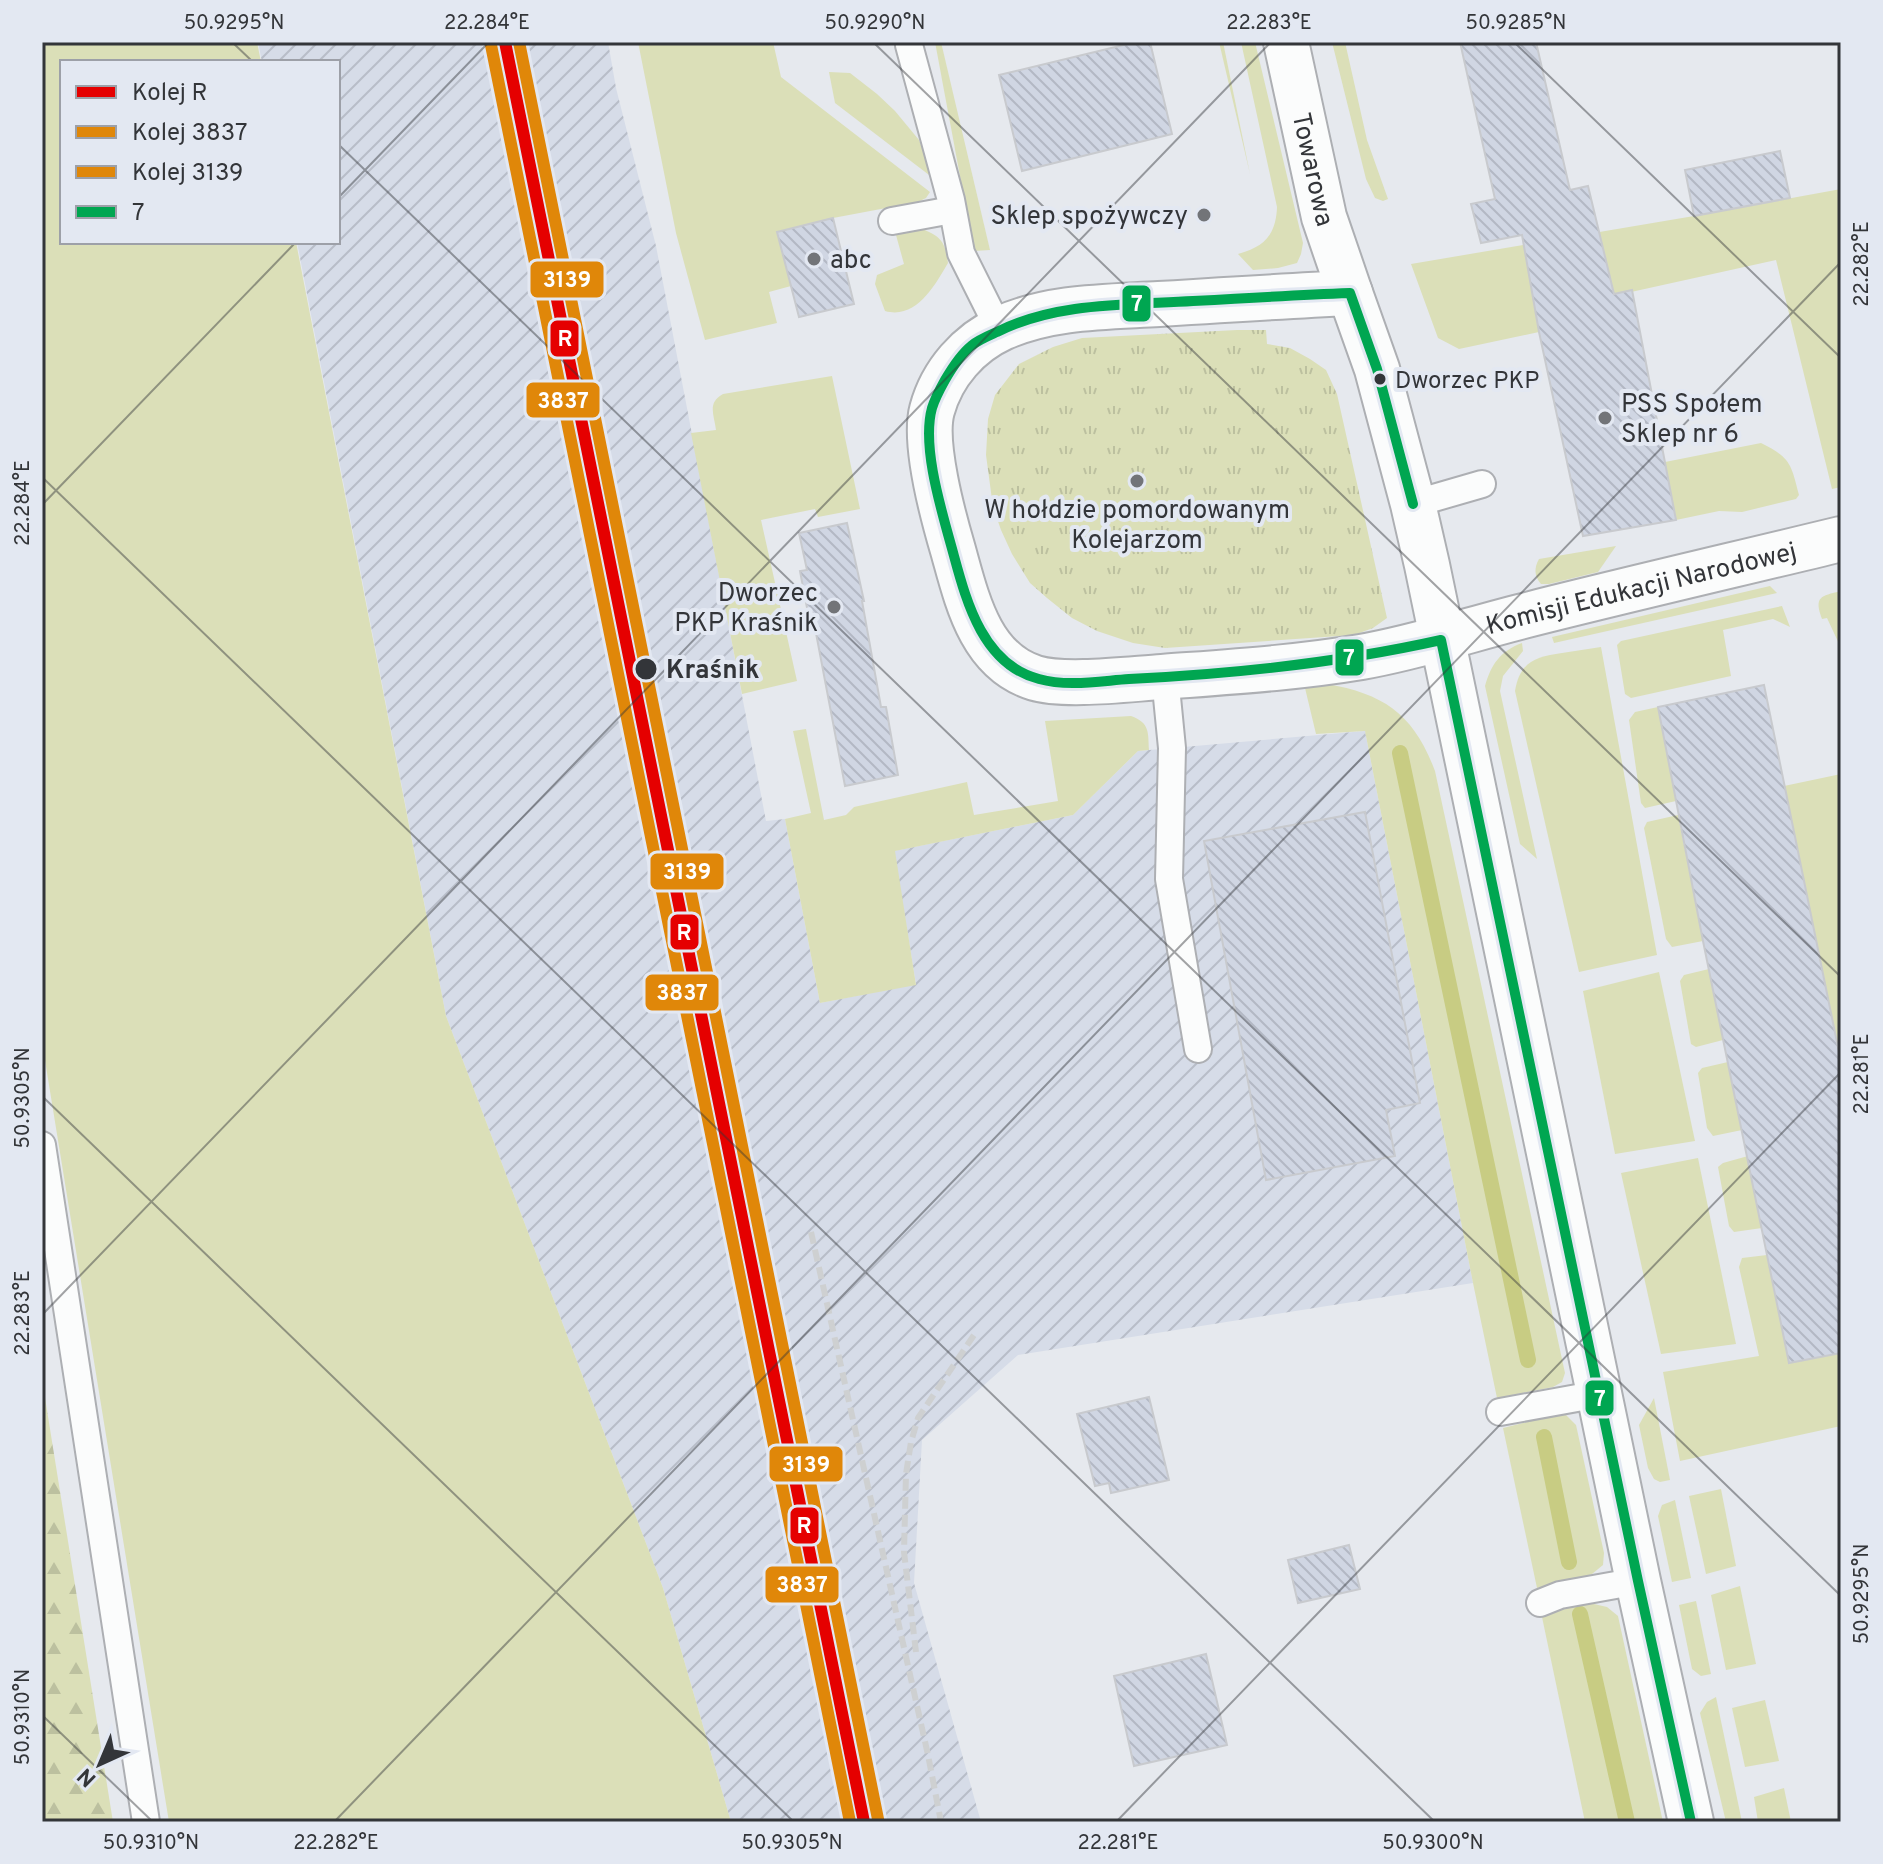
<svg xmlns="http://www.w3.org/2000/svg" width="1883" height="1864" font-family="Overpass,sans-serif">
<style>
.industrial{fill:url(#industrial-furrows)}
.green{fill:#dbdfb8}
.forest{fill:url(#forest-firs)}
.park{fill:url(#park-tufts)}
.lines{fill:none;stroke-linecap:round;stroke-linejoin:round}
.stream{stroke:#c8cc83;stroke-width:16}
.building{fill:url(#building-back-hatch);stroke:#c8cace;stroke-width:2}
.lane-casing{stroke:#adafb3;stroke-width:30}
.street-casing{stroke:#adafb3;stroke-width:48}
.secondary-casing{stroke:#adafb3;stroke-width:48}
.lane{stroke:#fbfcfc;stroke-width:26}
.street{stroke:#fbfcfc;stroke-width:44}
.secondary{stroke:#fbfcfc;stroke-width:44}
.rail{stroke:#ced0d1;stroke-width:6;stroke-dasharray:12 6;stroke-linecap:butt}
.bus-1-casing{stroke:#e3e8f2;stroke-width:16}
.bus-1{stroke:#00a651;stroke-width:10}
.rail-1-casing{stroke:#e3e8f2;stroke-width:18}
.rail-2-casing{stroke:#e3e8f2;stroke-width:18}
.rail-3-casing{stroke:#e3e8f2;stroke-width:18}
.rail-1{stroke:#e50000;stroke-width:12}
.rail-2{stroke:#e08709;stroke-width:12}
.rail-3{stroke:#e08709;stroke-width:12}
.ticks{fill:none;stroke:#333539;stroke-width:2;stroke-opacity:0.45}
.poi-dot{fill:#727478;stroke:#e3e8f2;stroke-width:3}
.bus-dot{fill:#333539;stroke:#e3e8f2;stroke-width:3}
.labels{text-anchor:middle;stroke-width:8;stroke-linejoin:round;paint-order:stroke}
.bus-label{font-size:24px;fill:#333539;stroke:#e3e8f2;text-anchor:start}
.street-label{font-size:26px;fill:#333539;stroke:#e3e8f2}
.poi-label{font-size:26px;fill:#333539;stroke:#e3e8f2;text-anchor:end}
.stop-label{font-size:26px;font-weight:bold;fill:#333539;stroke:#e3e8f2;text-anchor:start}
.line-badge{stroke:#e3e8f2;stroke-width:3}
.badge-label{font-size:22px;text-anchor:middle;font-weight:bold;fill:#fff}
.neatline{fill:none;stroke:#333539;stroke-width:3}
.ticks-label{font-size:20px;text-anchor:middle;fill:#333539}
</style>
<defs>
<pattern id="industrial-furrows" width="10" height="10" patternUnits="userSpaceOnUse" patternTransform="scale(2)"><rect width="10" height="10" fill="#d6dce8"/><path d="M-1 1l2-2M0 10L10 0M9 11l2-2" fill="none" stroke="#b8bdc8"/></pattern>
<pattern id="forest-firs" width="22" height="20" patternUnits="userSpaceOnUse" patternTransform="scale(2)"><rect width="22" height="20" fill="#dbdfb8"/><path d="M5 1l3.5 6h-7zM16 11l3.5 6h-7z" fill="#bcc09f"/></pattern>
<pattern id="park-tufts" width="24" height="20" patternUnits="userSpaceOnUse" patternTransform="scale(2)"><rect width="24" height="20" fill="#dbdfb8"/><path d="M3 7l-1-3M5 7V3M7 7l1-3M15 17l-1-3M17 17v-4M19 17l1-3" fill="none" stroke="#bcc09f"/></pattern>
<pattern id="building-back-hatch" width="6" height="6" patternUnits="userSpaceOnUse" patternTransform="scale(2)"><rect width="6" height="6" fill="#d0d6e3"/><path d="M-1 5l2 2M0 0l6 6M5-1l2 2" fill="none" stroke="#b3b8c4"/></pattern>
</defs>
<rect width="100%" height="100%" fill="#e6e9ee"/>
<path class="industrial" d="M258 42H608L616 88 656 246 766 821 785 819 820 1003 916 984 894 851 1073 815 1138 751 1365 731 1473 1283 1018 1355 922 1440 914 1583 981 1822H731L663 1588 446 1016 297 242H338V62H262Z"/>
<g class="green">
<path d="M42 42H257L261 62H62V242H296L446 1016 663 1588 731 1822H169L42 1042Z"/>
<path d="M638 42H773L781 77 930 192 926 198 918 202 833 218 778 232 791 286 769 292 777 323 705 340 676 233Z"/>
<path d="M935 42H941L990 250 974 251Z"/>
<path d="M1219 42H1223L1250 174Z"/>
<path d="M1241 42H1255L1303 243 1301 254 1297 263 1278 268 1253 270 1238 254C1265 247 1276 234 1277 207Z"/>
<path d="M1332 42H1345L1367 140 1388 199 1383 201 1375 198 1366 179Z"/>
<path d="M829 72 850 73 877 94 895 111 919 140 933 178 835 103Z"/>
<path d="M1841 189V487L1832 489 1776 260 1536 313 1539 332 1459 349 1438 338 1411 264 1694 216Z"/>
<path d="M922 229C942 237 945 242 948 263 935 285 916 320 885 311L875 284 877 275 904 264 896 235 910 230Z"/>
<path d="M832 376 860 509 818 517 815 509 761 520 797 681 742 694 691 433 716 430C714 414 707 403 723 394Z"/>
<path d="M1761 443C1791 458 1791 464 1799 495L1796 499 1742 512 1719 511 1676 520 1665 462Z"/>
<path d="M1616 546 1598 572 1549 584H1541C1534 576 1534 568 1539 559Z"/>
<path d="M1770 586 1777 593 1554 643 1552 637Z"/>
<path d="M1841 591V648L1827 618 1822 619C1814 597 1820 596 1841 591Z"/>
<path d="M1782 606 1790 627 1773 619 1723 630 1731 676 1631 698 1625 694 1617 645 1621 641Z"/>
<path d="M1522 643 1523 651 1503 676 1500 691 1537 859 1520 844 1485 686C1491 665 1500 651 1522 643Z"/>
<path d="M1601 647 1657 955 1579 972 1515 691C1520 661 1536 657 1562 653 1575 651 1588 649 1601 647Z"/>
<path d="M1327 684C1385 694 1414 715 1435 771L1565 1373 1562 1382 1553 1387 1497 1398 1473 1283 1365 731 1316 734 1305 688Z"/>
<path d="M1658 707 1676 801 1645 808 1641 803 1629 720 1635 712Z"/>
<path d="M1131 716C1150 723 1148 732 1149 750L1138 751 1073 815 895 851 916 985 820 1003 785 819 811 813 793 731 806 729 824 820 846 815 854 807 967 782 974 815 1058 801 1045 721Z"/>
<path d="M1841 774V1062L1784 786Z"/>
<path d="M1678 815 1703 941 1672 947 1666 939 1644 828 1647 822Z"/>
<path d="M1709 969 1723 1040 1696 1047 1691 1044 1680 981 1684 975Z"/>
<path d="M1659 972 1695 1141 1615 1154 1583 991Z"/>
<path d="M1728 1062 1742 1130 1713 1136 1707 1128 1698 1073 1702 1068Z"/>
<path d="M1748 1156 1762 1228 1734 1232 1729 1226 1718 1167 1723 1163Z"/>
<path d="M1698 1158 1736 1344 1661 1354 1621 1173Z"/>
<path d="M1767 1255 1789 1363 1841 1353V1426L1680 1461 1663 1372 1759 1356 1739 1267 1742 1258Z"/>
<path d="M1654 1398 1670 1480 1660 1482 1654 1479 1648 1468 1639 1425Z"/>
<path d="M1566 1415 1576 1425 1604 1553 1603 1565 1592 1574 1578 1579 1537 1588 1503 1428 1551 1416Z"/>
<path d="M1721 1489 1736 1566 1706 1574 1689 1496Z"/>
<path d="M1675 1500 1691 1578 1672 1582 1658 1516 1662 1505Z"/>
<path d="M1740 1586 1756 1664 1726 1670 1711 1595Z"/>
<path d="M1581 1601 1607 1607 1618 1616 1663 1822H1585L1542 1617 1554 1607Z"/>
<path d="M1696 1601 1711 1674 1701 1676 1692 1669 1679 1605Z"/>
<path d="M1716 1697 1742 1822H1726L1700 1713 1707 1702Z"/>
<path d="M1765 1700 1779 1761 1745 1767 1732 1708Z"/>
<path d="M1784 1788 1791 1822H1758L1754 1797Z"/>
</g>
<path class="forest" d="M42 1379 113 1822H42Z"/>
<path class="park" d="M1237 330H1266L1267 344 1290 348 1310 359 1326 370 1337 394 1387 618 1373 628 1354 635 1165 648 1133 643 1097 631 1072 618 1047 598 1030 583 1012 554 1001 530 993 507 986 455 988 419 995 395 1019 364 1053 347 1082 338Z"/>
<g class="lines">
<g class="stream">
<path d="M1400 753 1528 1360"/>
<path d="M1544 1437 1569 1562"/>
<path d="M1580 1614 1627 1822"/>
</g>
</g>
<g class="building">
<path d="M1136 42H1150L1172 134 1022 171 999 75Z"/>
<path d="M1460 42H1536L1570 190 1588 186 1614 294 1632 290 1676 520 1583 536 1539 332 1522 235 1481 243 1471 204 1495 199Z"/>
<path d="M1780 151 1790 198 1694 216 1685 170Z"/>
<path d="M833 218 854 304 799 317 777 232Z"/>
<path d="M847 523 864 601H862L881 707H886L898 775 845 786 812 612 808 613 800 571 807 570 799 533Z"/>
<path d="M1764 685 1841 1062V1353L1789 1363 1703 941 1658 707Z"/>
<path d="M1365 812 1420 1103 1386 1110 1395 1156 1266 1180 1204 841Z"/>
<path d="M1149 1397 1169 1480 1111 1493 1109 1483 1095 1486 1077 1414Z"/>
<path d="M1349 1545 1360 1589 1298 1603 1288 1560Z"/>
<path d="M1206 1654 1227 1745 1134 1766 1114 1676Z"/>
</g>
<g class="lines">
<defs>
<g id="lane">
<path d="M909 45 951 200 961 253 999 329"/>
<path d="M892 221 952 210"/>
<path d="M1413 504 1482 484"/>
<path d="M1165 677 1172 748 1169 879 1198 1049"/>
<path d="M42 1145 146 1822"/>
<path d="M1500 1412 1599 1394"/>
<path d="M1540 1603 1560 1595 1638 1581"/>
</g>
<g id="street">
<path id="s1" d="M1286 42 1324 217 1350 293C1287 296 1223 300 1159 304 1107 307 1051 306 1002 328 969 343 942 373 932 410 923 443 943 516 953 550 967 600 980 661 1035 678 1065 687 1129 679 1162 677 1228 672 1295 668 1361 657 1419 647 1474 628 1531 614 1634 588 1738 564 1841 539"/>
</g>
<path id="secondary" d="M1350 293 1377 369 1413 504 1427 565 1638 1581 1691 1822"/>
</defs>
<use href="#lane" class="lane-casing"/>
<use href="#street" class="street-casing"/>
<use href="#secondary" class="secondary-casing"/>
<use href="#lane" class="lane"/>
<use href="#street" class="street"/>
<use href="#secondary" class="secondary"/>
<g class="rail">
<path d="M811 1232 928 1755 941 1822"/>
<path d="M916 1652 904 1552 906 1474 911 1442 918 1418 974 1335"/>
</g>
<defs>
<path id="bus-1" d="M1413 504 1377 369 1350 293C1298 295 1245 298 1193 301 1128 305 1056 302 997 332 988 336 978 340 971 346 960 355 952 368 945 380 940 389 935 398 932 408 921 448 943 515 954 556 967 604 984 665 1039 679 1068 687 1100 681 1129 679 1234 674 1338 663 1441 640L1638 1581 1691 1822"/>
</defs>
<use href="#bus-1" class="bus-1-casing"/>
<use href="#bus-1" class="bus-1"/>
<defs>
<path id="rail-1" d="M505 42 864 1822"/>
<path id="rail-2" d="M491 45 850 1822"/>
<path id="rail-3" d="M519 42 878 1819"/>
</defs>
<use href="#rail-1" class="rail-1-casing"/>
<use href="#rail-2" class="rail-2-casing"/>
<use href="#rail-3" class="rail-3-casing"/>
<use href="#rail-1" class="rail-1"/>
<use href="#rail-2" class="rail-2"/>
<use href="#rail-3" class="rail-3"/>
</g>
<path class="ticks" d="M232 42 253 62M873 42 1841 977M1514 42 1841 358M338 144 1841 1596M338 198 489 42M42 477 1435 1822M42 505 296 242M42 1096 794 1822M42 1315 1271 42M42 1715 153 1822M334 1822 1841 262M1116 1822 1841 1072"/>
<g class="poi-dot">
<circle cx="1204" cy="215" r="8"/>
<circle cx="814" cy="259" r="8"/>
<circle cx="1605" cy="418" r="8"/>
<circle cx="1137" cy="481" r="8"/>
<circle cx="834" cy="607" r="8"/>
</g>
<g class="bus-dot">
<circle cx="1380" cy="379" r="7"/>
<circle cx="646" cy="669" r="12"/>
</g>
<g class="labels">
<g class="bus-label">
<text x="1395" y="388">Dworzec PKP</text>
</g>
<g class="street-label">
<text dy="9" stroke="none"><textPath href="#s1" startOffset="130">Towarowa</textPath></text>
<text dy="9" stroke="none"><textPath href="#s1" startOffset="1640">Komisji Edukacji Narodowej</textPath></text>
</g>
<g class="poi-label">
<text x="1188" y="224">Sklep spożywczy</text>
<text x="830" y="268" text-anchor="start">abc</text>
<text x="1621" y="412" text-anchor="start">PSS Społem<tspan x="1621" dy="30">Sklep nr 6</tspan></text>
<text x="1137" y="518" text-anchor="middle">W hołdzie pomordowanym<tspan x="1137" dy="30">Kolejarzom</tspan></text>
<text x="818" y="601">Dworzec<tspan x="818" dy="30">PKP Kraśnik</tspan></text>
</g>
<g class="stop-label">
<text x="666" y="678">Kraśnik</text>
</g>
</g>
<g class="line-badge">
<rect x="529" y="260" width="76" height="39" rx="8" fill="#e08709"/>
<rect x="1121" y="284" width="31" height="39" rx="8" fill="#00a651"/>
<rect x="549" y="319" width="31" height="39" rx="8" fill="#e50000"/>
<rect x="525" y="381" width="76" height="38" rx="8" fill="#e08709"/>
<rect x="1334" y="638" width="31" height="39" rx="8" fill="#00a651"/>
<rect x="649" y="852" width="76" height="39" rx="8" fill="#e08709"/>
<rect x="669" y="913" width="31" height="38" rx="8" fill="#e50000"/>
<rect x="644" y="973" width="76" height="39" rx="8" fill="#e08709"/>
<rect x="1584" y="1379" width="31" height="38" rx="8" fill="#00a651"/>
<rect x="768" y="1445" width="76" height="38" rx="8" fill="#e08709"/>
<rect x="789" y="1506" width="31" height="39" rx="8" fill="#e50000"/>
<rect x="764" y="1565" width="76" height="39" rx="8" fill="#e08709"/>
</g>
<g class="badge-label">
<text x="567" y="287">3139</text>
<text x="1137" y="311">7</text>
<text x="565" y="346">R</text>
<text x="563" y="408">3837</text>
<text x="1349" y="665">7</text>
<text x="687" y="879">3139</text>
<text x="684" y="940">R</text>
<text x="682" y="1000">3837</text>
<text x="1600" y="1406">7</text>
<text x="806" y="1472">3139</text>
<text x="804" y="1533">R</text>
<text x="802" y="1592">3837</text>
</g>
<rect width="1883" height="1864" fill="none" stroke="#e3e8f2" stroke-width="88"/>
<rect x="60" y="60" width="280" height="184" fill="#e3e8f2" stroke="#9da0a8" stroke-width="2"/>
<rect x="76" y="86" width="40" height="12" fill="#e50000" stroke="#9da0a8" stroke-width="2"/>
<text x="132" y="100" font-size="24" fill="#333539">Kolej R</text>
<rect x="76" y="126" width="40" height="12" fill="#e08709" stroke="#9da0a8" stroke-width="2"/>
<text x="132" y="140" font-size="24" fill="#333539">Kolej 3837</text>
<rect x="76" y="166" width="40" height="12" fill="#e08709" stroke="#9da0a8" stroke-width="2"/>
<text x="132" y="180" font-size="24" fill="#333539">Kolej 3139</text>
<rect x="76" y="206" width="40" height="12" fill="#00a651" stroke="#9da0a8" stroke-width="2"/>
<text x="132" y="220" font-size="24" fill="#333539">7</text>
<g transform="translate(100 1764) rotate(224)" stroke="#e3e8f2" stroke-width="6" paint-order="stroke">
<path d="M0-6L14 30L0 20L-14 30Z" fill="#333539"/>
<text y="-12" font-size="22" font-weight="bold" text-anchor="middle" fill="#333539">N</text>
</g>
<rect x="44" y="44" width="1795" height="1776" class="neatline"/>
<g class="ticks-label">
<text x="234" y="29">50.9295°N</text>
<text x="487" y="29">22.284°E</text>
<text x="875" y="29">50.9290°N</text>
<text x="1269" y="29">22.283°E</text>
<text x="1516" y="29">50.9285°N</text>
<text transform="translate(1861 264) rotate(-90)" y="7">22.282°E</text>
<text transform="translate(22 503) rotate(-90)" y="7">22.284°E</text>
<text transform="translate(1861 1074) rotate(-90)" y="7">22.281°E</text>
<text transform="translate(22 1098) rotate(-90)" y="7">50.9305°N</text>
<text transform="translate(22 1313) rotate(-90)" y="7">22.283°E</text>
<text transform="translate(1861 1594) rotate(-90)" y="7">50.9295°N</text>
<text transform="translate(22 1717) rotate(-90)" y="7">50.9310°N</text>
<text x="151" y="1849">50.9310°N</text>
<text x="336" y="1849">22.282°E</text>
<text x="792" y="1849">50.9305°N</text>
<text x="1118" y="1849">22.281°E</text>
<text x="1433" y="1849">50.9300°N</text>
</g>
</svg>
